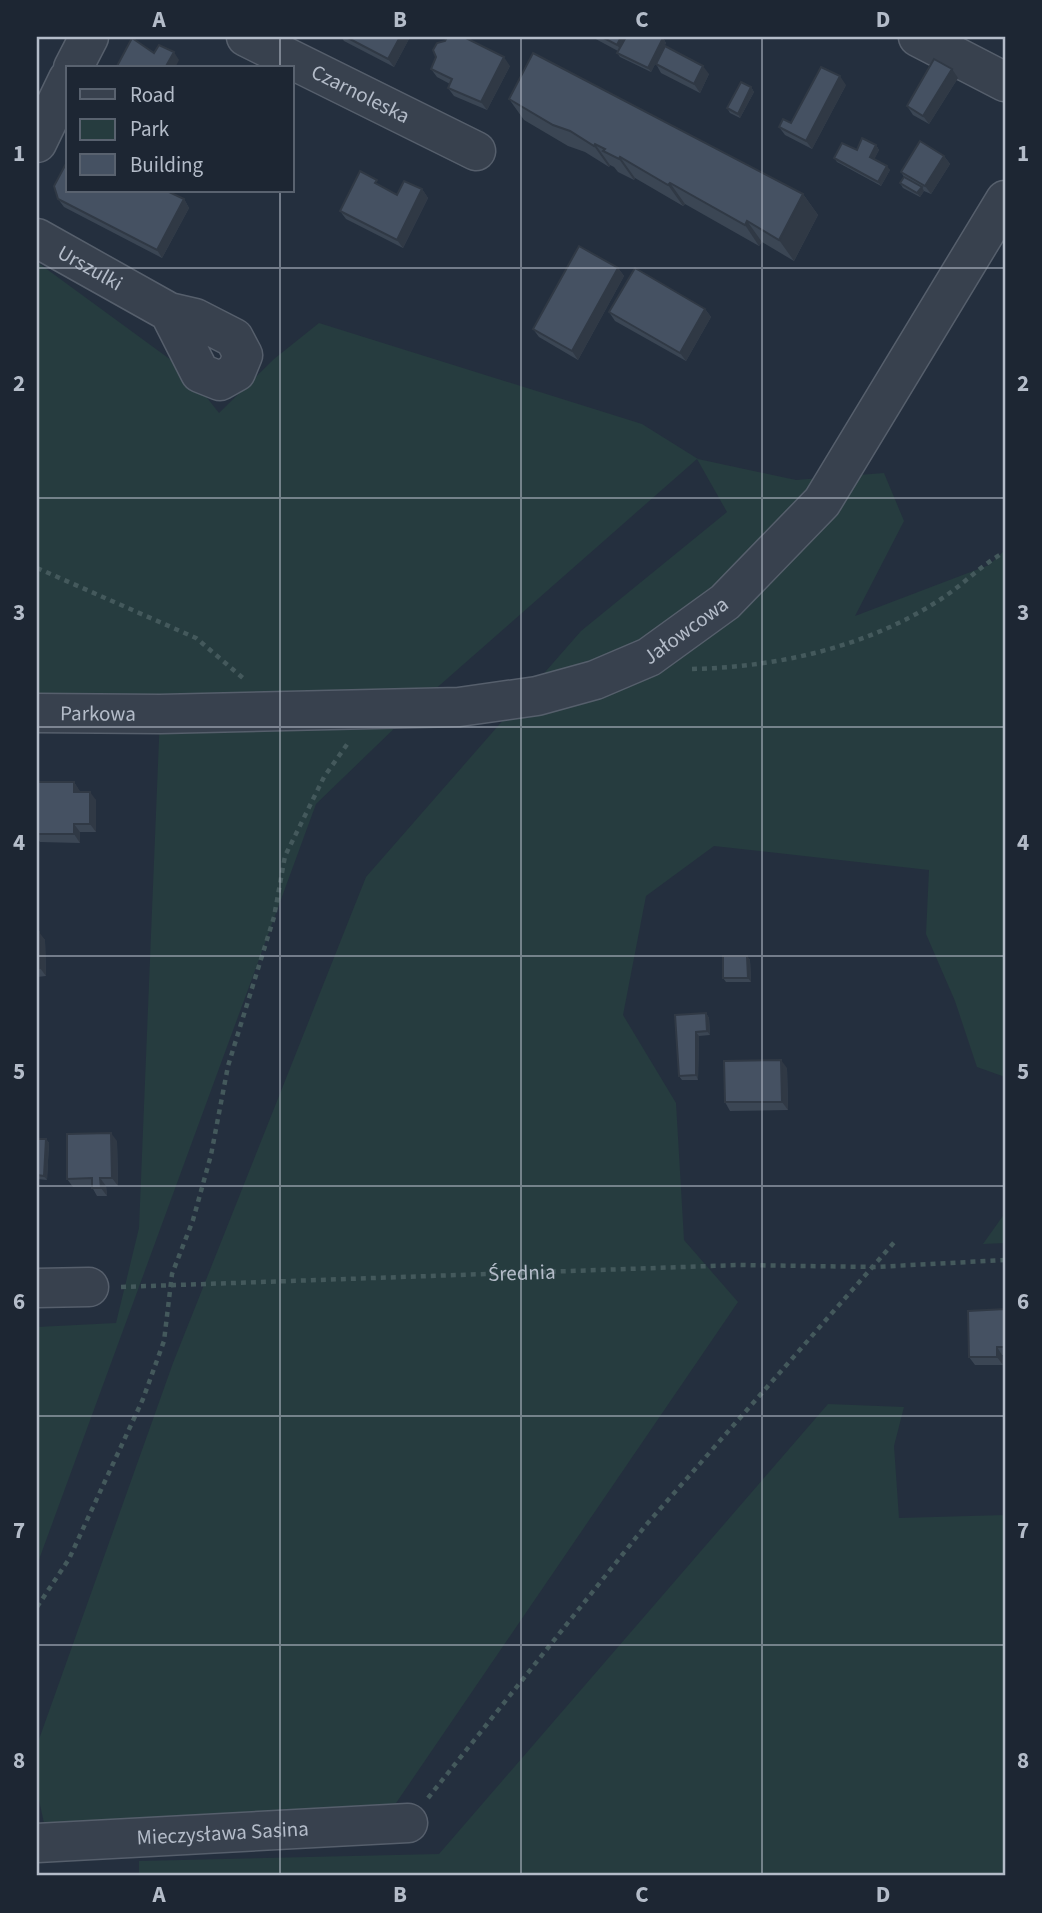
<svg xmlns="http://www.w3.org/2000/svg" width="1042" height="1913" font-family="'Source Sans 3',sans-serif">
<style>
.green{fill:#263c3f}
.lines{fill:none;stroke-linecap:round;stroke-linejoin:round}
.minor-casing{stroke:#565f6c;stroke-width:41}
.path{stroke:#44595c;stroke-width:4.5;stroke-dasharray:5 5;stroke-linecap:butt}
.minor{stroke:#38414e;stroke-width:38}
.wall{fill:#3b4654}
.shaded-wall{fill:#303945}
.building{fill:#455162;stroke:#303945;stroke-width:2}
.grid{fill:none;stroke:#b4bcc9;stroke-width:2;stroke-opacity:0.55}
.labels{text-anchor:middle;stroke-width:5;stroke-linejoin:round;paint-order:stroke}
.street-label{font-size:21px;fill:#b4bcc9;stroke:#1d2633}
.neatline{fill:none;stroke:#b4bcc9;stroke-width:2.5}
.grid-label{font-size:23px;text-anchor:middle;font-weight:bold;fill:#b4bcc9}
</style>
<rect width="100%" height="100%" fill="#242f3e"/>
<g class="green">
<path d="M37 262 186 371 219 413 274 359 319 323 642 424 698 459 796 480 884 473 904 521 855 616 989 565 1005 550V1077L977 1067 955 1001 926 934 929 870 714 846 646 896 623 1015 676 1103 684 1240 738 1302 392 1809 44 1823 37 1791V1745L173 1363 366 877 581 631 727 512 697 459 432 692 316 804 37 1565V1327L116 1323 139 1228 160 715 37 720Z"/>
<path d="M1005 1213V1243L983 1244Z"/>
<path d="M828 1404 904 1407 894 1446 899 1518 1005 1515V1876H139V1861L439 1854Z"/>
</g>
<g class="lines">
<defs>
<g id="minor">
<path id="s2" d="M246 37 476 151"/>
<path d="M918 37 1005 82"/>
<path d="M73 68 89 37"/>
<path d="M37 143 68 79"/>
<path id="s3" d="M37 238 169 312 195 318 234 338 243 355 236 372 220 381 200 373 169 312"/>
<path id="s4" d="M37 713 160 714 459 707 537 696 595 680 649 657 725 602 822 502 1005 200"/>
<path d="M37 1288 89 1287"/>
<path id="s5" d="M37 1843 408 1823"/>
</g>
</defs>
<use href="#minor" class="minor-casing"/>
<g class="path">
<path d="M37 568 196 638 244 679"/>
<path d="M692 669C778 667 868 647 941 599 963 585 982 564 1005 552"/>
<path id="s1" d="M121 1287 739 1265 875 1267 1005 1260"/>
<path d="M37 1607 69 1559 143 1399 164 1341 172 1274 193 1220 211 1155 228 1066 274 917 285 856 324 777 348 743"/>
<path d="M428 1798 646 1525 897 1239"/>
</g>
<use href="#minor" class="minor"/>
</g>
<g class="wall">
<path d="M341 37H410L394 67 344 41Z"/>
<path d="M592 37H660L663 38 666 43 651 72 620 57 617 53 618 51Z"/>
<path d="M656 64 709 74 700 93 661 73Z"/>
<path d="M510 66 487 110 454 96 448 88 450 84 437 77 431 69Z"/>
<path d="M958 78 929 124 913 115 907 106Z"/>
<path d="M846 85 812 149 785 135 779 127 791 123Z"/>
<path d="M751 87 754 92 740 118 730 113 727 108Z"/>
<path d="M509 99 803 194 818 215 794 261 762 242 759 246 685 204 683 206 635 178 634 180 618 172 614 167 610 165 609 167 585 152 568 146 524 120Z"/>
<path d="M876 145 879 150 874 159 890 170 881 186 837 162 834 158 857 150Z"/>
<path d="M944 156 950 164 931 194 924 191 920 197 903 188 900 183 904 177 901 172Z"/>
<path d="M381 186 397 195 422 189 428 198 403 248 346 219 340 211Z"/>
<path d="M58 199H184L189 208 162 258 64 207Z"/>
<path d="M618 268 624 276 578 360 539 337 533 329Z"/>
<path d="M705 309 711 317 686 361 615 321 609 312Z"/>
<path d="M37 782H74L80 792 96 800V832H80V843L40 842 37 838Z"/>
<path d="M37 932 45 940 46 976 37 977Z"/>
<path d="M747 956 750 960 751 982H726L723 978Z"/>
<path d="M706 1013 709 1018 710 1035 699 1036 698 1080H682L679 1076 675 1015Z"/>
<path d="M787 1068 788 1110 730 1111 725 1102Z"/>
<path d="M37 1139H46L49 1143 47 1180 37 1179Z"/>
<path d="M117 1141 118 1186H106L107 1196H97L92 1187H73L67 1179Z"/>
<path d="M1005 1309V1355H1002L1003 1365H975L969 1357Z"/>
</g>
<g class="shaded-wall">
<path d="M400 37H410L394 67 388 59Z"/>
<path d="M621 37H631L623 53 617 45Z"/>
<path d="M663 38 666 43 651 72 648 68Z"/>
<path d="M174 52 179 60 175 68H165Z"/>
<path d="M504 57 510 66 487 110 481 102Z"/>
<path d="M703 66 709 74 700 93 694 84Z"/>
<path d="M952 69 958 78 929 124 923 116Z"/>
<path d="M840 76 846 85 812 149 806 141Z"/>
<path d="M751 87 754 92 740 118 738 114Z"/>
<path d="M595 144 610 165 609 167 594 146Z"/>
<path d="M876 145 879 150 873 162 870 157Z"/>
<path d="M944 156 950 164 931 194 925 186Z"/>
<path d="M620 157 635 178 634 180 619 159Z"/>
<path d="M887 166 890 170 881 186 878 182Z"/>
<path d="M670 183 685 204 683 206 668 185Z"/>
<path d="M922 187 924 191 920 197 917 193Z"/>
<path d="M422 189 428 198 403 248 397 240Z"/>
<path d="M803 194 818 215 794 261 779 240Z"/>
<path d="M184 199 189 208 162 258 157 250Z"/>
<path d="M747 221 762 242 759 246 745 225Z"/>
<path d="M618 268 624 276 578 360 572 351Z"/>
<path d="M705 309 711 317 686 361 680 353Z"/>
<path d="M74 782 80 791V800L74 792Z"/>
<path d="M90 792 96 800V832L90 824Z"/>
<path d="M74 824 80 832V843L74 834Z"/>
<path d="M39 932 45 940 46 976 40 968Z"/>
<path d="M747 956 750 960 751 982 748 978Z"/>
<path d="M706 1013 709 1018 710 1035 707 1031Z"/>
<path d="M696 1032 699 1036 698 1080 696 1075Z"/>
<path d="M781 1060 787 1068 788 1110 782 1102Z"/>
<path d="M111 1133 117 1141 118 1186 112 1178Z"/>
<path d="M46 1139 49 1143 47 1180 44 1176Z"/>
<path d="M100 1178 106 1186 107 1196 101 1188Z"/>
<path d="M997 1347 1002 1355 1003 1365 997 1357Z"/>
</g>
<g class="building">
<path d="M346 37H400L388 59Z"/>
<path d="M447 37H464L504 57 481 102 448 88 452 79 431 69 436 57 433 50 437 43 445 41Z"/>
<path d="M602 37H621L617 45Z"/>
<path d="M626 37H660L663 38 648 68 617 53Z"/>
<path d="M132 38 154 53 159 45 174 52 165 68H116Z"/>
<path d="M665 46 703 66 694 84 656 64Z"/>
<path d="M533 53 803 194 779 240 747 221 745 225 670 183 668 185 620 157 619 159 603 151 605 149 595 144 594 146 570 131 553 125 509 99Z"/>
<path d="M934 59 952 69 923 116 907 106Z"/>
<path d="M821 67 840 76 806 141 779 127 783 119 791 123Z"/>
<path d="M741 82 751 87 738 114 727 108Z"/>
<path d="M862 138 876 145 870 157 887 166 878 182 834 158 842 143 857 150Z"/>
<path d="M920 141 944 156 925 186 901 172Z"/>
<path d="M68 160V191H167L184 199 157 250 58 199 54 186Z"/>
<path d="M360 171 377 180 375 183 397 195 404 181 422 189 397 240 340 211Z"/>
<path d="M904 177 922 187 917 193 900 183Z"/>
<path d="M579 246 618 268 572 351 533 329Z"/>
<path d="M635 268 705 309 680 353 609 312Z"/>
<path d="M37 782H74V792H90V824H74V834H37Z"/>
<path d="M37 932H39L40 968H37Z"/>
<path d="M723 956H747L748 978H723Z"/>
<path d="M706 1013 707 1031 696 1032V1075L679 1076 675 1015Z"/>
<path d="M781 1060 782 1102H725L724 1061Z"/>
<path d="M111 1133 112 1178H100L101 1188H92V1178L67 1179V1134Z"/>
<path d="M37 1139H46L44 1176 37 1175Z"/>
<path d="M1005 1309V1347H997V1357H969L968 1311Z"/>
</g>
<path class="grid" d="M280 37V68M521 37V1876M762 37V1876M280 191V1876M37 268H1005M37 498H1005M37 727H1005M37 956H1005M37 1186H1005M37 1416H1005M37 1645H1005"/>
<g class="labels">
<g class="street-label">
<text dy="7" stroke="none"><textPath href="#s2" startOffset="128">Czarnoleska</textPath></text>
<text dy="7" stroke="none"><textPath href="#s3" startOffset="61">Urszulki</textPath></text>
<text dy="7" stroke="none"><textPath href="#s4" startOffset="665">Jałowcowa</textPath></text>
<text dy="7" stroke="none"><textPath href="#s4" startOffset="61">Parkowa</textPath></text>
<text dy="7" stroke="none"><textPath href="#s1" startOffset="401">Średnia</textPath></text>
<text dy="7" stroke="none"><textPath href="#s5" startOffset="186">Mieczysława Sasina</textPath></text>
</g>
</g>
<rect width="1042" height="1913" fill="none" stroke="#1d2633" stroke-width="77"/>
<rect x="66" y="66" width="228" height="126" fill="#1d2633" stroke="#59626f" stroke-width="2"/>
<rect x="80" y="89" width="35" height="10" fill="#38414e" stroke="#59626f" stroke-width="2"/>
<text x="130" y="102" font-size="21" fill="#b4bcc9">Road</text>
<rect x="80" y="119" width="35" height="21" fill="#263c3f" stroke="#59626f" stroke-width="2"/>
<text x="130" y="136" font-size="21" fill="#b4bcc9">Park</text>
<rect x="80" y="154" width="35" height="21" fill="#455162" stroke="#59626f" stroke-width="2"/>
<text x="130" y="172" font-size="21" fill="#b4bcc9">Building</text>
<rect x="38" y="38" width="966" height="1836" class="neatline"/>
<g class="grid-label">
<text x="159" y="27">A</text>
<text x="400" y="27">B</text>
<text x="642" y="27">C</text>
<text x="883" y="27">D</text>
<text x="19" y="161">1</text>
<text x="1023" y="161">1</text>
<text x="19" y="391">2</text>
<text x="1023" y="391">2</text>
<text x="19" y="620">3</text>
<text x="1023" y="620">3</text>
<text x="19" y="850">4</text>
<text x="1023" y="850">4</text>
<text x="19" y="1079">5</text>
<text x="1023" y="1079">5</text>
<text x="19" y="1309">6</text>
<text x="1023" y="1309">6</text>
<text x="19" y="1538">7</text>
<text x="1023" y="1538">7</text>
<text x="19" y="1768">8</text>
<text x="1023" y="1768">8</text>
<text x="159" y="1902">A</text>
<text x="400" y="1902">B</text>
<text x="642" y="1902">C</text>
<text x="883" y="1902">D</text>
</g>
</svg>
